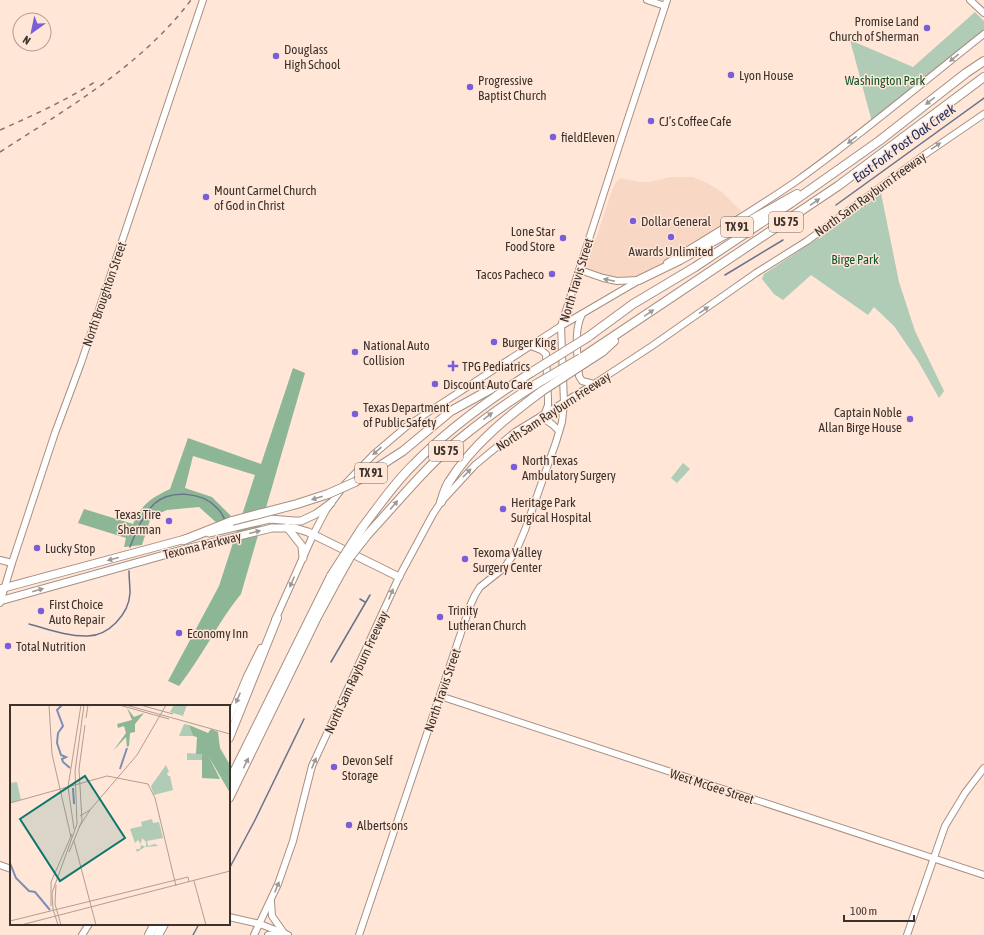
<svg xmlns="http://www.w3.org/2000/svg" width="984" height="935" font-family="'Asap Condensed',sans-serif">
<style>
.built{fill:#f8d8c4}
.green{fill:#b0ccb6}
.forest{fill:#8cb696}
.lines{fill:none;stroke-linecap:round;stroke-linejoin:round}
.stream{stroke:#68738d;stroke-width:1.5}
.secondary-casing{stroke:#a79082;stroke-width:8}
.primary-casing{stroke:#a79082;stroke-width:9}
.highway-casing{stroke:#a79082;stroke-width:10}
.secondary{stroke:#fff;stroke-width:6}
.primary{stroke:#fff;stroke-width:7}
.highway{stroke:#fff;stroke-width:8}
.rail{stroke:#85756c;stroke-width:1.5;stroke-dasharray:5 5;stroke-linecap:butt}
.highway-bridge-casing{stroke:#a79082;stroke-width:10;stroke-linecap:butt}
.highway-bridge{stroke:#fff;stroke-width:8}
.oneway{fill:#9e9896}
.poi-dot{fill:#7a5ed8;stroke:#ffe6d7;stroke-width:1.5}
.labels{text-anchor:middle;stroke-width:3;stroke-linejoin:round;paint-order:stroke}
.shield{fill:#ffe6d7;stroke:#76685f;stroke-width:1}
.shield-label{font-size:12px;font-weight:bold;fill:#3c322c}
.poi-label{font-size:13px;fill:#3c322c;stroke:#ffe6d7;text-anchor:start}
.park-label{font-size:13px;fill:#0f532b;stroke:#ffe6d7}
.street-label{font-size:13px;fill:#3c322c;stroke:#ffe6d7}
.water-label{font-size:14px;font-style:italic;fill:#152b5d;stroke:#ffe6d7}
.inset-river{fill:none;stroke:#7b8fb7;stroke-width:2}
.inset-road{fill:none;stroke:#b19e93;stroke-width:1}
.view{fill:#0f766e;fill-opacity:0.15;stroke:#0f766e;stroke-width:2}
.inset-edge{fill:none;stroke:#3c322c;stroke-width:2}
</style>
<rect width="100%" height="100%" fill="#ffe6d7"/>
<path class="built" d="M670 177H692L707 183 722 192 743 213 643 276 619 279 588 271 586 267 613 188 616 182 620 178 639 182H650Z"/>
<g class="green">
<path d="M975 12 984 21V31L872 122 850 40 913 67Z"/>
<path d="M881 193 899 282 915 331 944 391 939 398 918 361 894 326 874 307 868 315 811 275 783 300 774 294 762 279 764 274 823 235Z"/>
<path d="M683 463 690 469 677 483 671 478Z"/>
</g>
<path class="forest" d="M293 368 305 373 241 594C218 622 202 657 179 686L168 681 219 586 255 475 193 456 185 488 212 497 231 516 218 524 199 507 167 510 151 517 142 545 124 547 126 538 78 523 84 509 133 524C142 504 151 498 170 489L188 438 261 464Z"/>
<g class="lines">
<g class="stream">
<path d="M836 205 984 98"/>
<path d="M725 275 783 240"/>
<path d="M130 547C136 532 142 516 154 504 170 489 203 492 217 508 221 511 223 517 226 521"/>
<path d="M360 599 365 602"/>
<path d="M29 624C48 629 66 636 86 636 108 637 129 614 130 593 130 586 129 578 129 571"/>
<path d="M331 662 370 595"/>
<path d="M229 869 255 820 304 719"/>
<path d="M193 935 199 924"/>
</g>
<defs>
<g id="secondary">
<path d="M647 0 665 6"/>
<path d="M970 0 984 13"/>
<path d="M667 263C711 236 756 209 798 180 862 134 922 83 984 34"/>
<path d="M580 270 603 278 617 281 638 280"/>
<path d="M582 314C573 333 578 355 579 376L582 381 594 384"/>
<path d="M531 346 541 350 546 354 548 399V405L545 413"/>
<path d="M541 416 553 425 559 431"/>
<path d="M0 560 12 563"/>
<path d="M0 603 12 563 55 433 81 363 203 0"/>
<path d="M275 620 313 535 326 510 346 483 374 454 407 426 561 326 643 278"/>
<path d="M440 696 984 875"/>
<path d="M229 719 247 676 261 648"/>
<path d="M0 865 11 869"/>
<path d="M229 917 260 924 288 935"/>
<path d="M82 935 89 924"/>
<path d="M254 935 278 884 293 841 312 766 399 577 433 514 441 502 475 465 515 432 594 384 652 346 756 273 807 241 927 153 984 114"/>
<path d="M268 935 284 933 272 916 271 902"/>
<path d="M359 935 470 606 475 595 480 587 504 568 516 551 525 530 556 442 562 422 564 403 561 326 619 146 667 0"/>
<path d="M907 935 945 826 965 793 984 768"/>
</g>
<g id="primary">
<path d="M287 527 302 546 303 558"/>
<path d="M209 533 270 519 294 521H301L316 514 331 503"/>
<path d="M0 589 189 538"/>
<path d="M0 601 182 550 272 528H295L308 532 399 577"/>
</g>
<g id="highway">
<path d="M639 280 680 260 797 194"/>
<path d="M588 337 633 304 695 267 791 203 879 141 966 73 984 61"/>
<path d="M581 358 838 186 984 77"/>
<path d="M585 363 602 352 614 341"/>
<path d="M441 502C443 496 445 488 449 482 472 445 507 417 542 391"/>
<path d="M362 528C379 506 394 483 414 464 447 430 493 397 532 372"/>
<path d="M368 534C398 502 426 466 461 438 485 418 511 400 538 383"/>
<path d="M184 540 232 521"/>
<path d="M229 738 277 618"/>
<path d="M229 782 331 576"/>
<path d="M229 798 317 617 337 580"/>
<path d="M149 935 155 924"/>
<path d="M158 935 164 924"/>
</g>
</defs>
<use href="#secondary" class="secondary-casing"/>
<use href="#primary" class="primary-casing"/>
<use href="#highway" class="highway-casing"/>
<use href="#secondary" class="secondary"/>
<use href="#primary" class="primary"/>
<use href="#highway" class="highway"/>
<g class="rail">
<path d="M0 130C34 115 67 100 98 80"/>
<path d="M0 152C68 108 141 66 191 0"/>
</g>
<defs>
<g id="highway-bridge">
<path d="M532 372 588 337"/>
<path d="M538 383 581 358"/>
<path d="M542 391 585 363"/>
<path d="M232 521 297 504 328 494 355 482 403 451 451 411 491 389"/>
<path d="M331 576 362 528"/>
<path d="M337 580 350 557 368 534"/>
</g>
</defs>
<use href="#highway-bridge" class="highway-bridge-casing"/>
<use href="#highway-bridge" class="highway-bridge"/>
</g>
<defs><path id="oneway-solid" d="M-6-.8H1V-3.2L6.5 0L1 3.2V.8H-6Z"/></defs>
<g class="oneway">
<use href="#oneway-solid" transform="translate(954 58) rotate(141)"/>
<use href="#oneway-solid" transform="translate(930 101) rotate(142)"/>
<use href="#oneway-solid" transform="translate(852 140) rotate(142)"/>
<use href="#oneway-solid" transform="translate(936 146) rotate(-34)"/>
<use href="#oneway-solid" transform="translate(815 202) rotate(-34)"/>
<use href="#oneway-solid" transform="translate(609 280) rotate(-168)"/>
<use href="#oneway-solid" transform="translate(704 310) rotate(-35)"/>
<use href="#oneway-solid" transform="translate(649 313) rotate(-34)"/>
<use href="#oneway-solid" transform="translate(488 416) rotate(-38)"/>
<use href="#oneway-solid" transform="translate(377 451) rotate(139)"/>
<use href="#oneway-solid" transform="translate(467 473) rotate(-46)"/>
<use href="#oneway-solid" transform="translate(317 498) rotate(163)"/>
<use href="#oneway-solid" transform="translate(394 505) rotate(-50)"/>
<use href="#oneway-solid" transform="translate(255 532) rotate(-14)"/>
<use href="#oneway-solid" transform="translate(113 559) rotate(165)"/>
<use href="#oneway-solid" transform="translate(292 582) rotate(114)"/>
<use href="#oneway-solid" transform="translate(38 590) rotate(-16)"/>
<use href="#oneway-solid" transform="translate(391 594) rotate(-67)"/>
<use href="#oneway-solid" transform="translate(238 698) rotate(113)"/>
<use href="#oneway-solid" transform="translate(246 763) rotate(-64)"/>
<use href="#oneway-solid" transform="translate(314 763) rotate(-67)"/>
<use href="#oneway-solid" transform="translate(277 887) rotate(-68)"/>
</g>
<g class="poi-dot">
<circle cx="927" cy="28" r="4"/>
<circle cx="276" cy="56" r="4"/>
<circle cx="731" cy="75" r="4"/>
<circle cx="470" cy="87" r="4"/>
<circle cx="651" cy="121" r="4"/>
<circle cx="553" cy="137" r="4"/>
<circle cx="206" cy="197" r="4"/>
<circle cx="633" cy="221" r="4"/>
<circle cx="671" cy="237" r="4"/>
<circle cx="563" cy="238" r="4"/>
<circle cx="552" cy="274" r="4"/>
<circle cx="494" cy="342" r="4"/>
<circle cx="355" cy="352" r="4"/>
<path d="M451 360h4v4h4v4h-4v4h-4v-4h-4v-4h4z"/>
<circle cx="435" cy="384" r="4"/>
<circle cx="355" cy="414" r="4"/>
<circle cx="910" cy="419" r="4"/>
<circle cx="514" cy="467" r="4"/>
<circle cx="503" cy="509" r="4"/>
<circle cx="169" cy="521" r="4"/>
<circle cx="37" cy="548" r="4"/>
<circle cx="465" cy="559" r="4"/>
<circle cx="41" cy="611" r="4"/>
<circle cx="440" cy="617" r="4"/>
<circle cx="179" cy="633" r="4"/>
<circle cx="8" cy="646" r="4"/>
<circle cx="334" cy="767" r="4"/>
<circle cx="349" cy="825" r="4"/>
</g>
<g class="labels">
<g class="shield">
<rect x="769" y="212" width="34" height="20" rx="3"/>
<rect x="721" y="217" width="32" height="20" rx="3"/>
<rect x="429" y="441" width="34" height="20" rx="3"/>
<rect x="355" y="463" width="32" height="20" rx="3"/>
</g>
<g class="shield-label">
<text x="786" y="226">US 75</text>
<text x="737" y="231">TX 91</text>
<text x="446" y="455">US 75</text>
<text x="371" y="477">TX 91</text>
</g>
<g class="poi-label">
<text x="919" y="26" text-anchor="end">Promise Land<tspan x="919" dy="15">Church of Sherman</tspan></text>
<text x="284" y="54">Douglass<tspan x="284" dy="15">High School</tspan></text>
<text x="739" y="80">Lyon House</text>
<text x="478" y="85">Progressive<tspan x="478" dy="15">Baptist Church</tspan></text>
<text x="659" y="126">CJ’s Coffee Cafe</text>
<text x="561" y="142">fieldEleven</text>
<text x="214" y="195">Mount Carmel Church<tspan x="214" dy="15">of God in Christ</tspan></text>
<text x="641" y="226">Dollar General</text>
<text x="555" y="236" text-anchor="end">Lone Star<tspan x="555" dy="15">Food Store</tspan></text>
<text x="671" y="256" text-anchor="middle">Awards Unlimited</text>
<text x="544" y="279" text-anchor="end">Tacos Pacheco</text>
<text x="502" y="347">Burger King</text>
<text x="363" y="350">National Auto<tspan x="363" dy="15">Collision</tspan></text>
<text x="462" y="371">TPG Pediatrics</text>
<text x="443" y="389">Discount Auto Care</text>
<text x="363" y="412">Texas Department<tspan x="363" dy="15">of Public Safety</tspan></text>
<text x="902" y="417" text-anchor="end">Captain Noble<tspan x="902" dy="15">Allan Birge House</tspan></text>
<text x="522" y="465">North Texas<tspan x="522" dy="15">Ambulatory Surgery</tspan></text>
<text x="511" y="507">Heritage Park<tspan x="511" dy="15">Surgical Hospital</tspan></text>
<text x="161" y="519" text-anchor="end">Texas Tire<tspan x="161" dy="15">Sherman</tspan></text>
<text x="45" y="553">Lucky Stop</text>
<text x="473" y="557">Texoma Valley<tspan x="473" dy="15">Surgery Center</tspan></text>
<text x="49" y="609">First Choice<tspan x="49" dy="15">Auto Repair</tspan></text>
<text x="448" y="615">Trinity<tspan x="448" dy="15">Lutheran Church</tspan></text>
<text x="187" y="638">Economy Inn</text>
<text x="16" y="651">Total Nutrition</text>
<text x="342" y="765">Devon Self<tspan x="342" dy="15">Storage</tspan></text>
<text x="357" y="830">Albertsons</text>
</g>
<g class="park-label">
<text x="885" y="85">Washington Park</text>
<text x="855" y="264">Birge Park</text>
</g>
<g class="street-label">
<text transform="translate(870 194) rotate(-36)" y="5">North Sam Rayburn Freeway</text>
<text transform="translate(576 280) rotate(-73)" y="5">North Travis Street</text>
<text transform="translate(104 294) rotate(-71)" y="5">North Broughton Street</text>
<text transform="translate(553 411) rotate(-33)" y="5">North Sam Rayburn Freeway</text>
<text transform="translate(202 545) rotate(-14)" y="5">Texoma Parkway</text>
<text transform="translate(356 672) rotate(-65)" y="5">North Sam Rayburn Freeway</text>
<text transform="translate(442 690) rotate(-71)" y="5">North Travis Street</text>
<text transform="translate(712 786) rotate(18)" y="5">West McGee Street</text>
</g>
<g class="water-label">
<text transform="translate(904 143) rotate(-36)" y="5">East Fork Post Oak Creek</text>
</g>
</g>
<g transform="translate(10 705)">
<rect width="220" height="220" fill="#ffe6d7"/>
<path d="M164 0H177L173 11 160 7ZM174 19 179 20 183 31H169ZM177 48 192 49V55H177ZM156 60 159 67 157 68 158 71H160L163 85 144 90 141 81ZM7 77 11 95 0 98V78ZM142 114 143 118 149 117 153 133 137 136 138 141 145 139 148 141 135 142 127 147 126 144H130L131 140 136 142V137L132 133 131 139 128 135 125 138 120 124 132 121 131 117Z" fill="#b0ccb6"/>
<path d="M117 3 124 12 134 8 125 19V27L120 28 119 41 117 42 116 32 103 46 116 28 114 21 108 23 107 19 122 15ZM179 20 198 28 201 24 208 27 210 43 220 60V88L199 52 210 74 192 73V49H186L187 32 183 31Z" fill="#8cb696"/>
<path class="inset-river" d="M52 0 47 5 53 21 48 28 47 38 51 50 56 52 52 54 53 57 60 63M110 64 117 43M63 83 64 99M0 158 6 173 19 186 25 187 40 205"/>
<path class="inset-road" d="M39 0 42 49 61 132M109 0 159 14M116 0 220 29M130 0 163 9M76 13 78 0M0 98 97 71 138 79 145 93 166 181M70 111 80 105 127 50 156 0M69 122 80 105M64 124 58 82 71 0M64 136 86 220M59 147 72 116 69 64 75 20M184 176 196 220M46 180 45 199 51 220M41 201V177L62 129M0 216 178 172 179 177M11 220 220 166M48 220 43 204 42 188 67 119 65 66 74 0"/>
<path class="view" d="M75 71 115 133 50 176 10 114Z"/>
<rect width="220" height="220" class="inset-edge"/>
</g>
<g transform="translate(32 32) rotate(213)"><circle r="19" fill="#ffe6d7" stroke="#b19e93"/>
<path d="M0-3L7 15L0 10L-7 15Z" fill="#7a5ed8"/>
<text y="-6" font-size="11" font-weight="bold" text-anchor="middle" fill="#3c322c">N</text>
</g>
<path d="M844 915v6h70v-6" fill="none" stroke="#3c322c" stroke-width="2"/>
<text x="850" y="915" font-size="12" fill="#3c322c" stroke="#ffe6d7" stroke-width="3" paint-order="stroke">100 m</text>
</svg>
